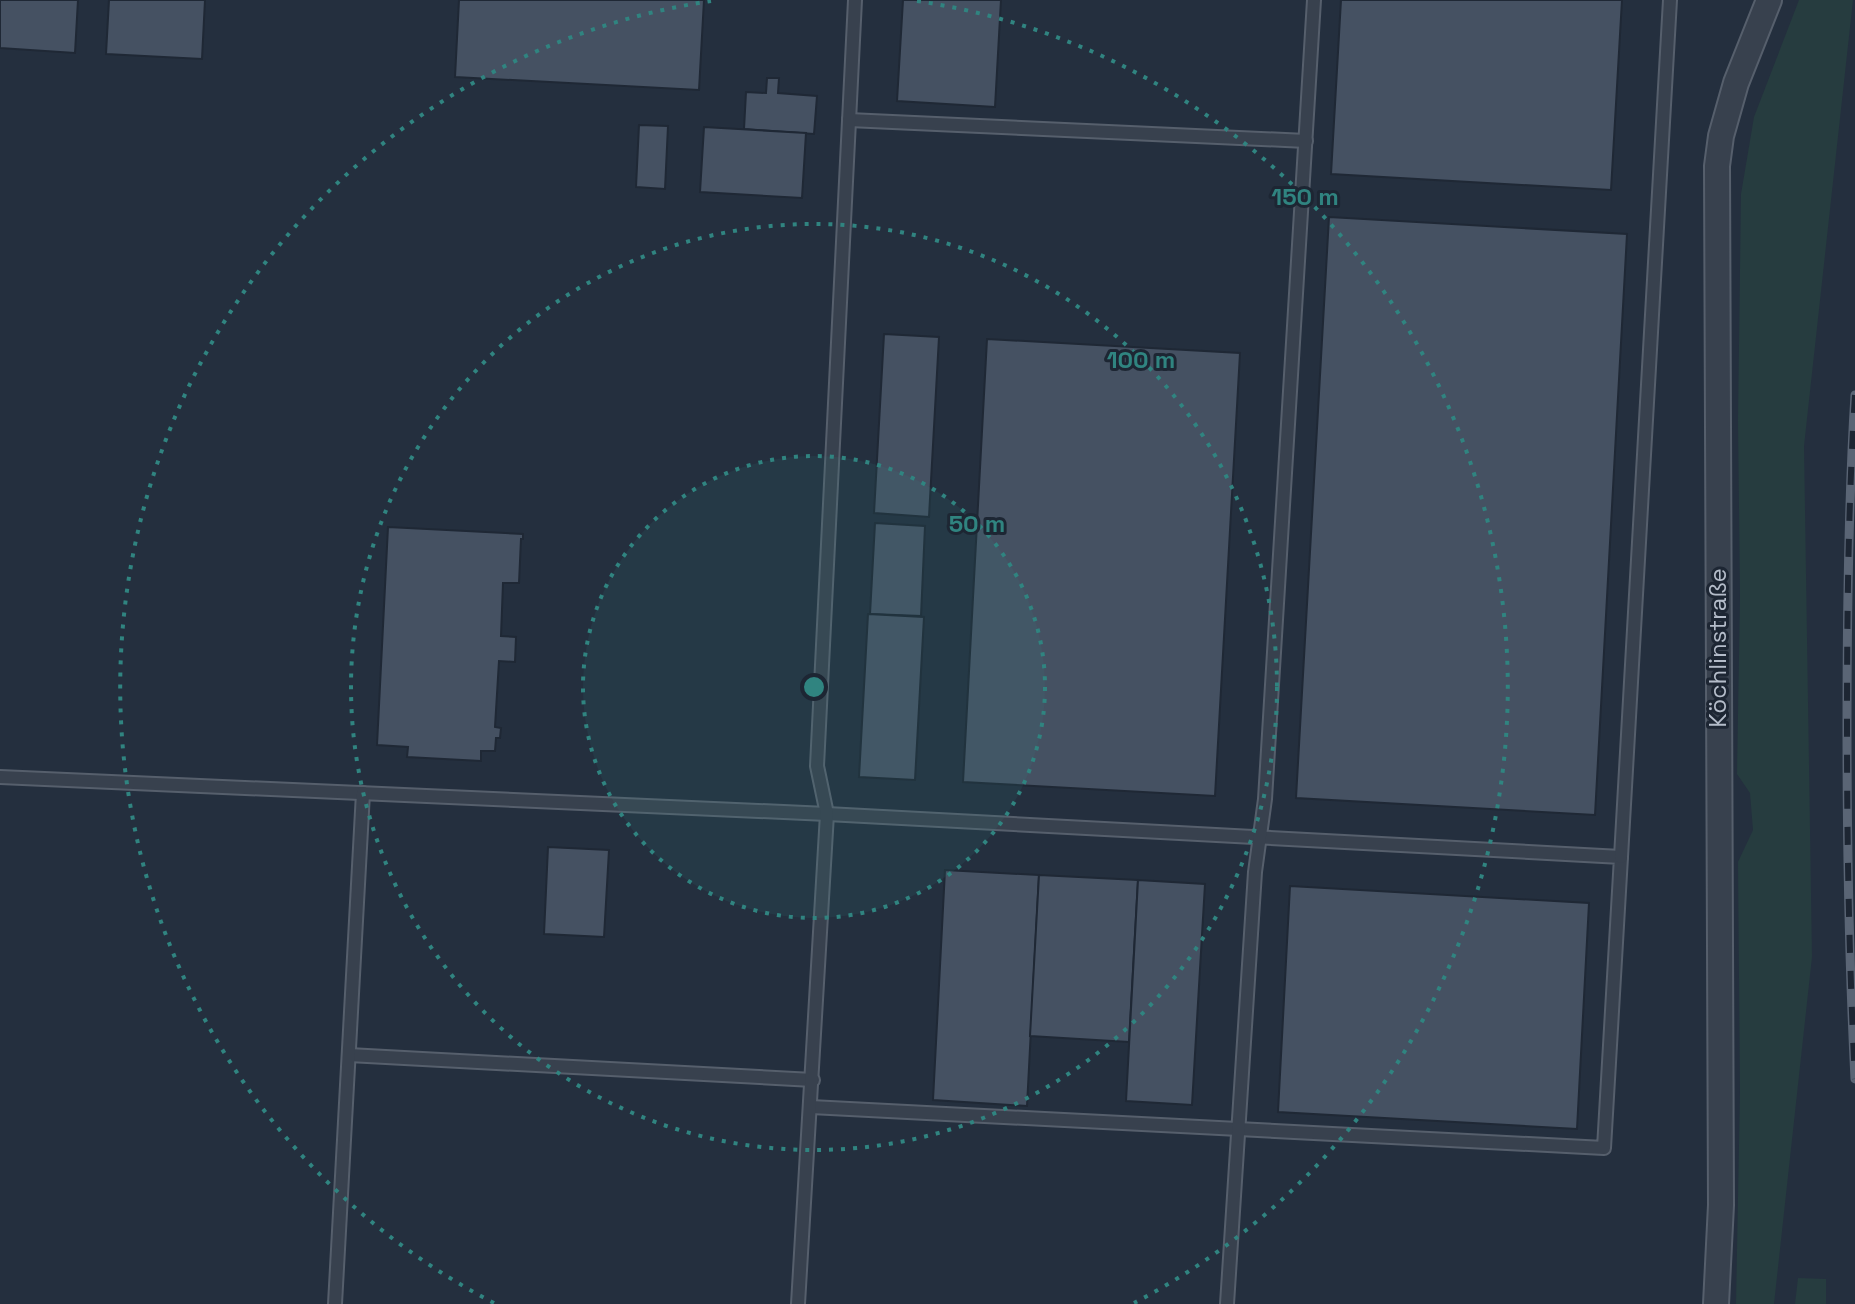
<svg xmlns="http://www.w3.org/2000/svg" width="1855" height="1304" font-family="'Space Grotesk',sans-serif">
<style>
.green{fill:#263c3f}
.building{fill:#455162;stroke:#1f2835;stroke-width:2}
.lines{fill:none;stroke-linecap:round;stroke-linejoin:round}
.service-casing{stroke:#565f6c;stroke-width:16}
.minor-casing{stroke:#565f6c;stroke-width:28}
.service{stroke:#38414e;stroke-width:12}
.minor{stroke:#38414e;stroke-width:24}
.rail-casing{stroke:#5a6575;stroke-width:9}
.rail{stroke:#1d2633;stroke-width:6;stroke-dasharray:18;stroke-linecap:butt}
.ring{fill:none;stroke:#308480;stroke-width:4;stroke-dasharray:4 8}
.labels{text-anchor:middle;stroke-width:6;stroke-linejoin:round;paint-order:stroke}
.street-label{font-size:24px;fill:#b4bcc9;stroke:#1d2633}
.centre{fill:#308480;stroke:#1d2633;stroke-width:4}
.ring-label{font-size:24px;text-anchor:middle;font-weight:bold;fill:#308480;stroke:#1d2633;stroke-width:6;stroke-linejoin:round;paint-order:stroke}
</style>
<rect width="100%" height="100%" fill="#242f3e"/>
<g class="green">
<path d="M1799 0H1853L1804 446 1812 957 1774 1304H1736L1740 1092 1738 862 1753 830 1750 793 1737 774 1740 596 1738 421 1741 194 1754 117Z"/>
<path d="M1798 1278 1826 1279V1304H1795Z"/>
</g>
<g class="building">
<path d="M0 0H78L75 53 0 48Z"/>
<path d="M109 0H205L202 59 106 54Z"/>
<path d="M459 0H704L699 90 455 77Z"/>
<path d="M903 0H1001L995 107 897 101Z"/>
<path d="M1341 0H1622L1611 190 1331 174Z"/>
<path d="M767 78H779L778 93 817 96 814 134 744 129 746 92 766 93Z"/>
<path d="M639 125 668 126 665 189 636 187Z"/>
<path d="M704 127 806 133 802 198 700 192Z"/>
<path d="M1329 217 1627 234 1595 815 1296 798Z"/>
<path d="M884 334 939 337 929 517 874 513Z"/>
<path d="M987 339 1240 353 1215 796 963 782Z"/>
<path d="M875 523 925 526 921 616 870 614Z"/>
<path d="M388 527 523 534V539H521L519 583H503L501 636 516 637 515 662 499 661 495 727 501 728 500 738H496L495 751H481V761L407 757 408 747 377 745Z"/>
<path d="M868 614 924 617 915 780 859 777Z"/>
<path d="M548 847 609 850 604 937 544 934Z"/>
<path d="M945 870 1039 875 1027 1106 933 1100Z"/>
<path d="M1039 875 1138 880 1129 1042 1030 1036Z"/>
<path d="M1138 880 1205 884 1192 1105 1126 1101Z"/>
<path d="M1290 886 1589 903 1577 1129 1278 1112Z"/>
</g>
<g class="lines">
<defs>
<g id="service">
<path d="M849 120 1306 141"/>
<path d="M0 777 827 814 1621 857 1604 1148 811 1107"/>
<path d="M1621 857 1670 0"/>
<path d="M349 1055 813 1080"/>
<path d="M335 1304 363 793"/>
<path d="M798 1304 827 814 817 766 855 0"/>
<path d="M1227 1304 1255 872 1265 799 1314 0"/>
</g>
<path id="minor" d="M1716 1304 1721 1205 1717 166 1721 136 1736 83 1769 0"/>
</defs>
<use href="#service" class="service-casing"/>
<use href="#minor" class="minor-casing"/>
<use href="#service" class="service"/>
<use href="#minor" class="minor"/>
<defs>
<path id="rail" d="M1855 395C1848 506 1847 617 1847 728 1847 845 1849 962 1855 1079"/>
</defs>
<use href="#rail" class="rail-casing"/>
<use href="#rail" class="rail"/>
</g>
<circle cx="814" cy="687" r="231" fill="#308480" fill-opacity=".12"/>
<g class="ring">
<circle cx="814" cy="687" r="231"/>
<circle cx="814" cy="687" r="463"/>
<path d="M494 1303A694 694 0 0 1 711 1M917 1A694 694 0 0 1 1134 1303"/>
</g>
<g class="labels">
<g class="street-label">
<text transform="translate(1718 648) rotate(-90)" y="8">Köchlinstraße</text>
</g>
</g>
<circle cx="814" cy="687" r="12" class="centre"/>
<g class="ring-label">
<text x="1305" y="205">150 m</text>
<text x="1141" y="368">100 m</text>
<text x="977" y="532">50 m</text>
</g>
</svg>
